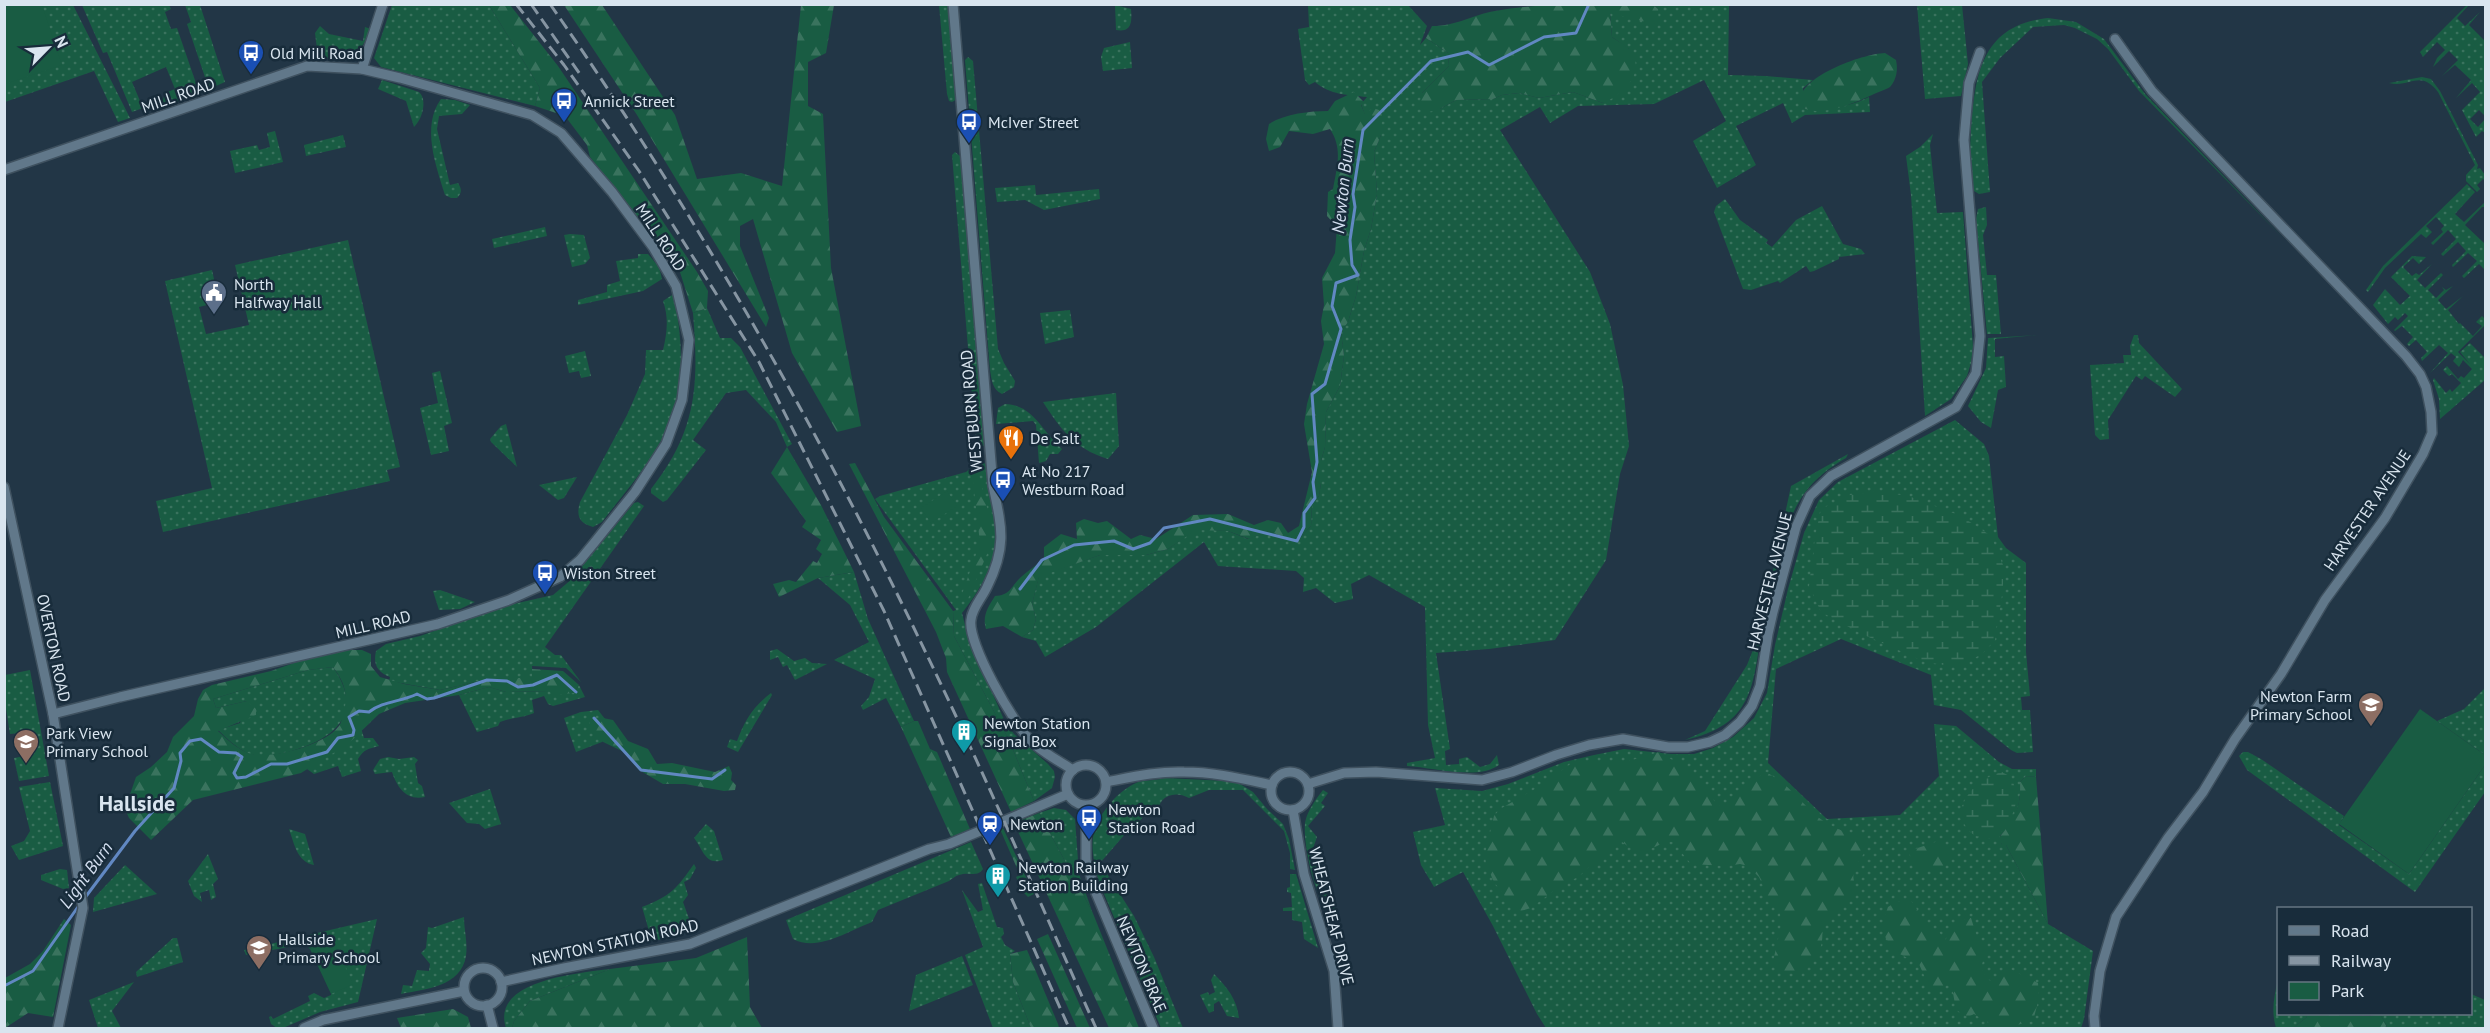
<svg xmlns="http://www.w3.org/2000/svg" width="2490" height="1033" font-family="'PT Sans',sans-serif">
<style>
.green{fill:url(#green-dots)}
.forest{fill:url(#forest-firs);fill-rule:evenodd}
.wetland{fill:url(#wetland-marsh)}
.pitch{fill:#195c43}
.lines{fill:none;stroke-linecap:round;stroke-linejoin:round}
.stream{stroke:#6188c2;stroke-width:3}
.minor-casing{stroke:#3f515f;stroke-width:12}
.minor{stroke:#61788a;stroke-width:9}
.rail{stroke:#8695a2;stroke-width:3;stroke-dasharray:12 6;stroke-linecap:butt}
.labels{text-anchor:middle;stroke-width:5;stroke-linejoin:round;paint-order:stroke}
.poi-label{font-size:16px;fill:#d9e5ef;stroke:#182c3b;text-anchor:start}
.street-label{font-size:16px;fill:#d9e5ef;stroke:#182c3b}
.water-label{font-size:18px;font-style:italic;fill:#d3deef;stroke:#182c3b}
.district-label{font-size:22px;font-weight:bold;fill:#d9e5ef;stroke:#182c3b}
</style>
<defs>
<pattern id="green-dots" width="8" height="8" patternUnits="userSpaceOnUse" patternTransform="scale(1.5)"><rect width="8" height="8" fill="#195c43"/><path d="M2 2h.1M6 6h.1" fill="none" stroke="#3a735e" stroke-width="1.8" stroke-linecap="round"/></pattern>
<pattern id="forest-firs" width="22" height="20" patternUnits="userSpaceOnUse" patternTransform="scale(1.5)"><rect width="22" height="20" fill="#195c43"/><path d="M5 1l3.5 6h-7zM16 11l3.5 6h-7z" fill="#3a735e"/></pattern>
<pattern id="wetland-marsh" width="20" height="14" patternUnits="userSpaceOnUse" patternTransform="scale(1.5)"><rect width="20" height="14" fill="#195c43"/><path d="M1 5h8M5 5V1M11 12h8M15 12V8" fill="none" stroke="#3a735e"/></pattern>
</defs>
<rect width="100%" height="100%" fill="#223646"/>
<g class="green">
<path d="M1652 4 1729 5 1728 75 1766 76 1813 80 1803 88V108C1823 112 1851 106 1869 97L1870 112 1805 115 1792 123 1783 103 1736 126 1756 165 1717 188 1693 141 1726 121 1704 80 1654 104 1578 106 1550 123 1540 107 1500 130 1590 272 1610 324 1623 385 1629 446 1620 474 1606 560 1555 640 1489 649 1436 653 1450 749 1445 751 1446 765 1459 764V759L1467 757 1480 767 1490 764 1497 755 1499 765C1477 781 1432 767 1407 766V763L1435 758 1428 725 1425 607 1369 575 1351 584 1353 599 1335 603 1316 588 1303 592 1304 578 1296 571 1218 566 1204 542 1096 627 1045 657 1036 641 1022 637 1033 630 1036 619 1032 604 1039 576 1100 555H1146L1168 549 1196 529 1228 531 1248 539 1269 531 1286 538H1300L1311 526 1312 504 1319 496 1321 483V461L1325 447 1326 412 1340 386 1344 356 1341 332 1348 322 1356 296 1364 251 1371 229 1377 194 1374 152 1381 135 1365 115 1361 104 1367 97C1348 95 1330 95 1315 82L1309 85 1305 80 1298 29 1309 27 1308 5H1408L1427 26 1420 45 1426 38 1448 53 1449 66 1422 93 1440 109 1456 100 1493 99 1502 95 1519 93 1539 98 1573 92 1603 103 1629 49 1612 37 1610 12 1658 24V9Z"/>
<path d="M4 5H73L130 118 118 122 94 71 5 102Z"/>
<path d="M82 5H169L171 9 165 12 171 29 177 28 198 89 195 96 161 107 165 93 175 89 166 67 132 82 143 108 132 112 107 52 103 53Z"/>
<path d="M185 5H200L225 82 209 89 187 24 191 22Z"/>
<path d="M392 5H489L540 88 535 106 381 67 374 58Z"/>
<path d="M939 5H950L959 98 952 102 949 101 947 94Z"/>
<path d="M1115 5 1131 9C1132 21 1132 33 1116 30Z"/>
<path d="M1917 5H1962L1968 64 1961 96 1925 99Z"/>
<path d="M2467 5H2469L2457 18 2465 26 2480 12 2469 25 2485 41V116L2479 110 2470 119 2478 127 2485 119V133L2482 131 2476 137 2462 110 2480 92 2472 83 2456 98 2471 80 2455 65 2442 76 2458 60 2449 51 2433 67 2437 58 2445 50 2437 42 2423 57 2420 52Z"/>
<path d="M2048 18 2076 22 2104 39 2145 94 2285 240 2139 91 2108 49 2097 39 2075 28 2064 25 2033 27 2000 58 1982 82 1990 192 1979 194 1974 191C1967 174 1970 149 1971 131 1975 75 1981 25 2048 18Z"/>
<path d="M320 26 329 34 363 41 365 27 371 29C359 59 348 59 318 57L315 33Z"/>
<path d="M1130 42 1132 68 1103 71 1101 57 1104 48Z"/>
<path d="M968 57 973 61 998 349 1004 363 1015 381 1014 387 1002 394C992 389 992 381 990 370L965 60Z"/>
<path d="M2422 77 2431 79 2440 91 2478 165 2477 169 2480 168 2485 175V181L2483 179 2477 185 2480 189 2477 192 2466 181V175L2475 165 2438 92C2420 69 2411 88 2389 83Z"/>
<path d="M382 80 419 92C428 100 422 120 414 127L406 101 378 89Z"/>
<path d="M441 99 455 100 470 105 462 114 439 116 437 129 450 185 458 183C462 189 462 193 457 198H451L445 195C436 166 421 126 441 99Z"/>
<path d="M275 131 283 162 235 173 230 151 257 145 259 150 270 147 267 133Z"/>
<path d="M1933 134 1930 145 1937 213 1963 212 1973 347 1971 363 1967 376 1951 399 1925 416 1911 195 1906 156 1920 147Z"/>
<path d="M343 135 346 147 306 156 304 145Z"/>
<path d="M955 152 960 156 963 184 986 445 979 447 976 444 952 155Z"/>
<path d="M2467 184 2475 192 2455 214 2464 222 2485 202V207H2482L2465 225 2484 243 2485 242V270L2479 264 2464 278 2462 276 2477 261 2468 253 2453 267 2452 265 2466 251 2458 242 2443 256 2441 254 2456 239 2448 230 2433 245 2431 243 2443 232 2441 229 2444 226 2436 217 2426 226 2432 232 2426 238 2421 234 2385 268 2368 292 2366 290 2383 266Z"/>
<path d="M1035 185 1036 195 1099 189 1100 199 1044 210 1025 200 997 202 995 188Z"/>
<path d="M1725 199 1740 220 1768 240 1766 243 1772 247 1796 220 1822 206 1843 244 1861 249 1865 254 1839 257V259L1814 271 1810 272 1806 266 1780 283 1778 281 1751 290 1743 289 1714 212 1716 206Z"/>
<path d="M1986 207 1987 225 1983 235 1987 275H1996L2001 334H1987L1976 219 1978 209Z"/>
<path d="M545 227 547 236 494 248 492 239Z"/>
<path d="M570 234 584 235 590 258 585 264 572 267 564 235Z"/>
<path d="M348 240 400 467 387 470 390 481 163 532 156 501 212 488 165 281 212 270 219 302 199 307 206 334 249 325 235 265Z"/>
<path d="M638 254H648L659 267 662 279 643 291 578 305V300L607 292V285L620 281 616 261 638 258Z"/>
<path d="M2412 256 2426 257 2419 264 2413 258 2403 267 2412 276 2416 273 2419 275 2432 264 2417 280 2425 288 2441 273 2443 275 2428 290 2436 298 2444 290 2442 287 2446 290 2453 286 2438 300 2446 309 2463 296 2448 310 2459 324 2460 323 2473 336 2482 326 2476 322 2482 316 2485 319V325L2458 352 2470 364 2460 352 2470 343 2485 358V380L2440 419 2439 399 2433 380 2434 378 2446 393 2450 389 2452 392 2461 383 2452 374 2449 376 2443 370 2447 366 2458 379 2461 376 2464 378 2472 369 2463 360 2459 367 2453 361 2456 357 2451 353 2430 373 2448 353 2439 345 2422 361 2421 358 2427 352 2416 340 2409 346 2407 344 2413 337 2402 326 2395 331 2394 330 2408 316 2405 313 2398 320 2395 317 2388 324 2373 305 2385 289 2400 305 2410 296 2391 277Z"/>
<path d="M672 295 675 298C680 330 684 363 678 395 669 444 631 484 602 522L593 527C579 523 576 516 580 502L627 415 645 374 646 350H663C667 333 669 318 663 301Z"/>
<path d="M707 308 720 338H731L740 347 792 444 787 447 776 422 746 390 726 393 693 440 706 450 667 500 663 502 651 493V489C697 431 699 385 693 313Z"/>
<path d="M1070 310 1074 337 1045 344 1040 313Z"/>
<path d="M2037 335 1995 339V357L2004 356 2006 387 1998 390 1991 428 1981 422 1968 406 1986 368 1988 338Z"/>
<path d="M2134 335H2138L2139 343 2182 389 2175 397 2145 376 2142 380 2136 376 2108 420 2109 439 2100 440 2095 435 2090 365 2124 363 2123 355H2131L2130 346Z"/>
<path d="M585 351 591 376 581 378 579 371 569 373 565 356Z"/>
<path d="M440 371 452 423 444 426 449 451 431 455 420 408 438 403 432 373Z"/>
<path d="M1116 393 1119 446 1108 459C1075 449 1061 430 1043 402Z"/>
<path d="M1005 404C1034 405 1042 432 1062 449L1058 454H1050L1046 461 1039 463 1036 425 1033 421 996 424 998 408Z"/>
<path d="M1955 420 1984 444 1989 456 1998 537 2006 548 2026 563V652L2030 696 2021 697 2022 710H2030L2033 752 2017 753 2011 750 1961 710 1934 705 1931 675 1841 639 1776 669 1768 763 1827 819 1900 815 1939 776 1934 724 1956 726 1999 762 2012 769H2036V777L2026 776 2020 782C2021 803 2017 821 2000 836L2002 845H2006L2048 924 2093 951 2084 1019 2081 1028H1546L1537 1014 1493 926 1463 872 1434 887 1421 865 1413 832 1445 825 1435 788 1482 791 1508 784 1564 762 1594 755 1624 749 1671 754H1694L1713 748 1733 737 1754 718 1767 693 1775 645 1788 589 1804 533 1819 500 1838 482Z"/>
<path d="M506 424 517 467 491 442 490 439 501 426Z"/>
<path d="M1848 454 1846 458C1789 490 1785 532 1772 591L1768 594 1791 486Z"/>
<path d="M980 460 983 461 987 467C990 490 997 515 996 537 995 565 979 592 962 613L968 637 1005 722 1014 734 1048 764 1054 771 1055 777 1052 788 1034 801 1009 740 954 636 953 611 956 610 875 499 880 496 966 472Z"/>
<path d="M577 477 564 498 558 500 539 485Z"/>
<path d="M638 502 644 506 545 647 555 655H561L581 682 566 668 532 666 533 678H492L440 690 389 681 390 677C377 672 373 664 376 651L386 644 420 636 505 606 553 595 572 579 634 503Z"/>
<path d="M854 572 868 619 914 721 901 727 886 698 863 710 861 706 869 697 875 679 834 660 869 642 850 605 818 578Z"/>
<path d="M440 590 475 602 460 609 439 610 433 591Z"/>
<path d="M1762 627C1753 687 1753 725 1685 740L1705 731 1747 665Z"/>
<path d="M777 649 794 661 805 658 812 663 827 664 795 680 787 665 783 667 778 657 770 660V651Z"/>
<path d="M333 667C366 714 334 740 288 752 275 755 260 758 247 753 236 747 227 739 218 730L240 723 247 701 216 708 213 699 308 670Z"/>
<path d="M30 670 49 776 19 781 14 758 25 756 21 733 10 734 5 702V675Z"/>
<path d="M579 685 585 697 553 706 548 704 544 696 532 700 534 713C523 718 513 717 500 722L498 726 477 732 459 695 489 687 506 692 549 691 574 693Z"/>
<path d="M2485 688V755L2437 721 2464 709Z"/>
<path d="M771 693 772 695 738 752 727 747 730 739 737 741C745 720 753 707 771 693Z"/>
<path d="M598 710 609 724 602 742 576 752 564 718 581 712Z"/>
<path d="M361 728 364 738H373L379 746C368 749 364 749 358 759L361 771 342 777 338 766 314 774 307 769Z"/>
<path d="M2243 752H2248L2261 759 2344 816 2339 825 2409 874 2485 765V792L2415 892 2247 770 2239 756Z"/>
<path d="M388 757 399 759 414 757 418 760 415 764 418 783 422 786 425 797C406 801 397 787 392 772L375 774 373 770 380 759Z"/>
<path d="M1165 778 1227 781 1240 784 1253 792 1267 809 1283 824 1289 839 1295 870 1290 869V853L1284 831 1243 790H1209L1189 798C1172 789 1157 798 1157 816L1149 810 1131 831 1132 833 1130 836 1126 833 1100 863 1134 916 1154 957 1183 1028H1161L1099 882C1089 845 1088 828 1114 799 1121 792 1132 783 1142 781 1149 780 1158 780 1165 778Z"/>
<path d="M50 782 63 846 19 860 11 846 24 841 30 831 19 787Z"/>
<path d="M490 789 501 824 485 829 479 824 467 823 449 803Z"/>
<path d="M1323 790 1328 793 1321 803 1325 806 1308 826 1317 837 1311 854 1318 858 1327 894H1331L1337 915H1332C1315 899 1303 847 1305 823 1307 811 1316 799 1323 790Z"/>
<path d="M1054 808 1066 810 1075 819 1079 874 1092 911 1039 813Z"/>
<path d="M706 824 714 831 723 860C705 866 703 849 694 838Z"/>
<path d="M289 829 305 834 314 865C297 862 294 843 289 829Z"/>
<path d="M971 842 983 869C977 878 969 871 959 875 955 876 952 879 949 881L878 910 872 922C848 931 818 952 793 939L786 920Z"/>
<path d="M208 854 218 879 213 884 216 897 211 900 209 890 200 893 202 902 194 896 188 881Z"/>
<path d="M694 864 696 868 690 879 684 882 688 895 683 902 692 927 662 939 652 941 642 907C671 896 677 888 694 864Z"/>
<path d="M125 865 157 894 93 912 94 898Z"/>
<path d="M60 869 67 870 69 888 63 889 41 880V875Z"/>
<path d="M1290 874H1296L1318 948 1304 939 1302 922 1292 920V911H1283V908L1292 907 1291 893 1287 892V888L1290 887Z"/>
<path d="M982 883 997 927 1003 928 1004 934 1001 937 1005 945 1015 951 1010 954 1013 982 1031 1028H993L965 955 983 947 962 890 978 912 983 910 978 884Z"/>
<path d="M464 917C464 930 468 943 466 956 461 987 425 989 401 994L403 985 412 986 417 970 429 971 430 964 421 953 426 948 428 927 432 928Z"/>
<path d="M377 919 358 1002 320 1012 283 1028H277L271 1024 269 1017 271 1016 273 1019 310 1001 308 996 314 993 324 998 331 995 332 938 310 949 304 944 246 955 244 950Z"/>
<path d="M173 938H177L183 962 137 977 136 972Z"/>
<path d="M962 956 973 985 909 1011 916 975Z"/>
<path d="M610 969 530 1001 514 1021 512 1028H506C490 980 580 973 610 969Z"/>
<path d="M1214 974C1227 987 1237 999 1239 1018L1227 1016 1219 1001 1214 1004V1011L1209 1013 1200 995 1208 992 1209 995 1215 992 1211 980Z"/>
<path d="M2278 979V1014H2306L2307 1017 2293 1028H2276C2271 1011 2274 997 2278 979Z"/>
<path d="M134 982 112 1011 121 1028H98L89 1000Z"/>
<path d="M2471 994 2485 1000V1028H2383L2387 1026 2380 1014H2470Z"/>
</g>
<g class="forest">
<path d="M1652 4 1658 9 1659 25 1610 13 1612 37C1617 41 1624 44 1628 48 1649 71 1623 95 1603 103L1573 92 1539 98 1519 93 1502 95 1493 99 1456 100 1440 109 1425 113 1419 106 1422 93 1449 66 1448 53 1426 38 1432 26C1457 26 1472 15 1495 11 1546 2 1599 4 1652 4Z"/>
<path d="M489 5H510L558 66 697 272 708 291 707 308 693 313 679 269 590 157 587 145 565 116 535 106 540 88Z"/>
<path d="M564 5H602L675 115 697 179 741 173 782 186 801 5H834L826 53 808 62V106L823 114 831 268 861 426 837 432 792 353 753 219 740 226V246L769 318 766 327 637 115Z"/>
<path d="M1885 53 1896 60C1898 69 1897 79 1890 87 1886 90 1877 92 1872 95 1855 103 1816 120 1799 105 1796 77 1862 54 1885 53Z"/>
<path d="M1354 92 1364 102 1361 105 1365 114 1373 108 1382 111 1381 135 1374 152 1377 194 1371 229 1364 251 1356 296 1348 322 1341 332 1344 356 1340 386 1326 412 1325 447 1321 461V483L1319 496 1312 504 1311 526 1300 538H1286L1269 531 1249 539 1228 531 1196 530 1168 549 1146 555H1100L1039 577 1032 604 1036 619 1033 630 1022 637 1003 626 986 629C982 616 988 607 995 596 1011 595 1011 586 1021 577 1029 570 1037 565 1044 558V547L1061 534 1077 539 1076 523 1084 519 1098 523 1107 521 1131 539 1140 535 1156 539 1193 515 1228 514 1254 525 1268 520 1281 523 1288 533 1299 526 1312 472 1304 424 1307 404 1324 344 1321 321 1324 305 1322 278 1335 253 1337 227 1327 216 1328 192 1333 189C1337 166 1343 149 1330 129L1313 134 1289 131 1280 147 1269 151 1266 139 1269 124C1284 114 1310 111 1328 111L1335 101Z"/>
<path d="M787 447 821 505 854 572 818 578 779 597 773 584 789 580 796 582 813 561 817 563 822 554 816 549 821 540 802 527 806 521 771 473Z"/>
<path d="M855 463 884 517 953 611 954 636 1009 740 1034 801 1011 812 947 672 946 658 936 632 849 464Z"/>
<path d="M979 476 989 515 990 547 968 599 962 594 980 543 973 481Z"/>
<path d="M339 650H362L371 654V666L380 677 404 684 440 690 492 678H532V669L563 671 579 685 574 693 553 695 549 691 506 692 489 687 459 695 405 703 379 714 348 744 301 773 193 800 151 840 129 818 125 809 136 777 151 767 167 752 173 737 194 716 198 699 203 690 212 685 271 671 317 655ZM333 667C345 683 349 696 343 714 342 718 341 725 338 727 325 745 268 761 248 753 236 748 227 739 218 731L256 715V709L247 701 216 708 213 699 308 670Z"/>
<path d="M603 718 613 720 628 741 648 749 657 764 672 763 715 772 729 766 732 773 731 780 736 785 735 790 724 791 685 784H663L639 770 624 752 599 740 590 727V719Z"/>
<path d="M914 721H918L930 749 937 752 970 829 951 837 901 727Z"/>
<path d="M1659 752 1693 772 1716 803 1721 806 1726 805 1744 786 1766 772C1805 793 1811 830 1863 835L1868 843C1865 859 1848 867 1855 884 1849 913 1835 907 1822 927 1824 952 1817 957 1798 972L1780 971 1773 962 1781 925 1780 913 1766 900 1764 888 1759 877 1748 866 1740 864 1726 866 1691 864 1682 853 1680 844C1663 836 1655 852 1639 851 1633 851 1627 845 1622 842L1613 846 1578 877 1560 886 1531 908 1521 911 1507 899 1494 882 1486 864 1485 854 1494 816 1500 809 1542 785 1573 762 1622 763Z"/>
<path d="M2026 776 2036 777 2048 924 2006 845H2002L1999 838C2015 818 2021 808 2020 782Z"/>
<path d="M1039 813 1092 911 1139 1028H1109L1014 823Z"/>
<path d="M1003 828 1034 894 1028 897 1024 893 1016 877 1020 875 1000 829Z"/>
<path d="M1941 840 1952 857 1941 871 1913 868 1909 851Z"/>
<path d="M1910 900C1920 909 1919 920 1928 929L1938 930 1945 941C1951 928 1956 920 1971 918L1977 937 1986 948 1981 969 1989 980 1997 983 2002 971 2010 969 2038 983 2039 998 2033 1021C2002 1028 2001 1032 1974 1014L1968 1017 1956 1010 1952 987 1947 985 1935 993 1931 991 1919 964 1894 951 1884 935 1883 921 1888 907 1896 902Z"/>
<path d="M64 919 71 925 53 1017 28 1013 5 1028V978L30 964 43 951Z"/>
<path d="M1048 934 1090 1028H1077L1037 939Z"/>
<path d="M747 937 750 1007 762 1028H512L514 1021 530 1001 610 969 696 958Z"/>
<path d="M1027 950 1058 1024 1059 1028H1031L1013 982 1010 954Z"/>
<path d="M453 1009 468 1017 471 1028H401L397 1018Z"/>
<path d="M2306 1014 2370 1016 2380 1014 2387 1026 2383 1028H2293L2307 1017Z"/>
</g>
<g class="wetland">
<path d="M1880 491 1911 497 1961 516 1991 536 2003 565V589L1995 640 1982 654 1957 667 1925 662 1862 634 1821 612 1809 586 1815 537 1821 509 1850 495Z"/>
<path d="M2002 772 2011 777C2013 782 2016 789 2016 795 2018 814 1997 851 1974 835 1968 831 1963 822 1959 816 1964 794 1979 778 2002 772Z"/>
</g>
<g class="pitch">
<path d="M4 5H42L62 65 5 84Z"/>
<path d="M947 491 957 506 931 523 921 508Z"/>
<path d="M2420 709 2485 755V765L2409 874 2339 824Z"/>
<path d="M332 938 353 984 331 994 310 949Z"/>
</g>
<g class="lines">
<g class="stream">
<path d="M1020 589 1042 560 1074 545 1114 541 1133 549 1150 543 1164 528 1210 519 1297 541 1304 527V513L1315 498 1313 482 1317 462 1312 394 1325 384 1341 329 1332 306 1336 283 1358 275 1352 265 1350 240 1355 207 1353 194 1363 130 1431 61 1468 52 1489 65 1544 37 1576 33 1589 4"/>
<path d="M594 718 641 770 712 779 725 770"/>
<path d="M84 899 135 831 174 788 181 761 180 753 190 741 201 739 219 752 236 753 242 757 234 773 237 778 246 777 271 764H287L327 752 338 738 353 735 354 730 349 717 359 711 369 712C383 701 401 702 417 694L427 699 434 698 487 680 507 681 518 687 533 685 557 675 576 692"/>
<path d="M4 986 33 971 80 904"/>
</g>
<defs>
<g id="minor">
<path d="M953 4 993 486C1002 528 1007 547 987 587 982 598 972 608 971 620 967 643 1014 724 1031 741 1043 753 1059 761 1073 770"/>
<path d="M362 69 383 4"/>
<path d="M4 170 307 66 362 69 400 78 532 115 561 133 612 192 653 247 676 286 689 340 682 400 666 444 635 492 594 543 580 560 560 577 509 600 438 624 120 697 53 714"/>
<path d="M4 487 53 714 83 908 58 1028"/>
<circle cx="1086" cy="785" r="20"/>
<circle cx="1290" cy="791" r="19"/>
<path d="M1106 782C1132 777 1158 771 1184 772 1214 772 1243 779 1272 785"/>
<path d="M1308 784 1344 773 1376 772 1482 780 1512 772 1556 755 1589 745 1623 739 1668 747H1688L1710 742 1725 735 1740 722 1752 706 1760 686 1768 634 1773 612 1796 527 1810 496 1831 476 1956 407 1976 373 1980 336 1964 140 1969 83 1980 52"/>
<path d="M1086 806V860L1096 893 1153 1028"/>
<path d="M1293 810 1304 874 1334 971 1338 1028"/>
<circle cx="483" cy="987" r="19"/>
<path d="M501 982 564 968 690 944 929 849 949 844 1068 794"/>
<path d="M487 1005 493 1028"/>
<path d="M304 1028 323 1020 464 991"/>
<path d="M2095 1028 2094 1016 2100 971 2116 917 2168 838 2203 792 2235 739 2281 674 2325 600 2385 518 2423 454 2432 433 2431 412 2426 387 2420 374 2406 356 2152 91 2115 39"/>
</g>
</defs>
<use href="#minor" class="minor-casing"/>
<use href="#minor" class="minor"/>
<g class="rail">
<path d="M516 4 564 65 639 171 759 362 884 611 1069 1028"/>
<path d="M531 4 582 77"/>
<path d="M550 4C692 207 818 428 925 651 985 775 1040 902 1096 1028"/>
</g>
</g>
<defs>
<symbol id="bus-pin" viewBox="-11 -11 22 30"><path d="M0 17L-7.5 6A9.5 9.5 0 1 1 7.5 6Z" fill="#1a4fb4" stroke="#182c3b"/><path d="M-5-6H5V4H4V6H2V4H-2V6H-4V4H-5ZM-3.5-4V0h7V-4ZM-3.5 1.2v1.5H-2V1.2ZM2 1.2v1.5H3.5V1.2Z" fill="#fff"/></symbol>
<symbol id="civic-pin" viewBox="-11 -11 22 30"><path d="M0 17L-7.5 6A9.5 9.5 0 1 1 7.5 6Z" fill="#5c6f8a" stroke="#182c3b"/><path d="M-.6-6.5H3V-4.5H.6V-3L4-1V1h2V6H-6V1h2V-1L-.6-3ZM-1.2 2.5V6h2.4V2.5Z" fill="#fff"/></symbol>
<symbol id="restaurant-pin" viewBox="-11 -11 22 30"><path d="M0 17L-7.5 6A9.5 9.5 0 1 1 7.5 6Z" fill="#e8710a" stroke="#182c3b"/><path d="M-5-6h1v4h1v-4h1v4h1v-4h1v5L-1.5 .5V6h-2V.5L-5-1ZM5-6V6H3V1.5H1.5Q1.5-4 5-6Z" fill="#fff"/></symbol>
<symbol id="school-pin" viewBox="-11 -11 22 30"><path d="M0 17L-7.5 6A9.5 9.5 0 1 1 7.5 6Z" fill="#8d6e63" stroke="#182c3b"/><path d="M0-5L7-2L0 1L-7-2ZM-4 1L0 2.5L4 1V4Q0 6-4 4Z" fill="#fff"/></symbol>
<symbol id="building-pin" viewBox="-11 -11 22 30"><path d="M0 17L-7.5 6A9.5 9.5 0 1 1 7.5 6Z" fill="#0f9aa8" stroke="#182c3b"/><path d="M-4-6H4V6H1V3H-1V6H-4ZM-2.5-4.3h1.7v1.8h-1.7ZM.8-4.3h1.7v1.8H.8ZM-2.5-1h1.7V.8h-1.7ZM.8-1h1.7V.8H.8Z" fill="#fff"/></symbol>
<symbol id="station-pin" viewBox="-11 -11 22 30"><path d="M0 17L-7.5 6A9.5 9.5 0 1 1 7.5 6Z" fill="#1a4fb4" stroke="#182c3b"/><path d="M-3-6H3Q5-6 5-4V2Q5 4 3 4L4.5 6H3L1.5 4h-3L-3 6H-4.5L-3 4Q-5 4-5 2V-4Q-5-6-3-6ZM-3.5-4v3h7v-3ZM-3.5 1v1.5H-2V1ZM2 1v1.5H3.5V1Z" fill="#fff"/></symbol>
</defs>
<g fill-rule="evenodd">
<use href="#bus-pin" x="236" y="38" width="30" height="40"/>
<use href="#bus-pin" x="549" y="86" width="30" height="40"/>
<use href="#bus-pin" x="954" y="107" width="30" height="40"/>
<use href="#civic-pin" x="199" y="278" width="30" height="40"/>
<use href="#restaurant-pin" x="996" y="423" width="30" height="40"/>
<use href="#bus-pin" x="988" y="465" width="30" height="40"/>
<use href="#bus-pin" x="530" y="558" width="30" height="40"/>
<use href="#school-pin" x="2356" y="690" width="30" height="40"/>
<use href="#building-pin" x="949" y="717" width="30" height="40"/>
<use href="#school-pin" x="11" y="727" width="30" height="40"/>
<use href="#bus-pin" x="1074" y="803" width="30" height="40"/>
<use href="#station-pin" x="975" y="809" width="30" height="40"/>
<use href="#building-pin" x="983" y="861" width="30" height="40"/>
<use href="#school-pin" x="244" y="933" width="30" height="40"/>
</g>
<g class="labels">
<g class="poi-label">
<text x="270" y="59">Old Mill Road</text>
<text x="584" y="107">Annick Street</text>
<text x="988" y="128">McIver Street</text>
<text x="234" y="290">North<tspan x="234" dy="18">Halfway Hall</tspan></text>
<text x="1030" y="444">De Salt</text>
<text x="1022" y="477">At No 217<tspan x="1022" dy="18">Westburn Road</tspan></text>
<text x="564" y="579">Wiston Street</text>
<text x="2352" y="702" text-anchor="end">Newton Farm<tspan x="2352" dy="18">Primary School</tspan></text>
<text x="984" y="729">Newton Station<tspan x="984" dy="18">Signal Box</tspan></text>
<text x="46" y="739">Park View<tspan x="46" dy="18">Primary School</tspan></text>
<text x="1108" y="815">Newton<tspan x="1108" dy="18">Station Road</tspan></text>
<text x="1010" y="830">Newton</text>
<text x="1018" y="873">Newton Railway<tspan x="1018" dy="18">Station Building</tspan></text>
<text x="278" y="945">Hallside<tspan x="278" dy="18">Primary School</tspan></text>
</g>
<g class="street-label">
<text transform="translate(178 95) rotate(-19)" y="6">MILL ROAD</text>
<text transform="translate(661 237) rotate(57)" y="6">MILL ROAD</text>
<text transform="translate(971 411) rotate(-95)" y="6">WESTBURN ROAD</text>
<text transform="translate(2367 510) rotate(-56)" y="6">HARVESTER AVENUE</text>
<text transform="translate(1769 581) rotate(-76)" y="6">HARVESTER AVENUE</text>
<text transform="translate(373 624) rotate(-13)" y="6">MILL ROAD</text>
<text transform="translate(54 648) rotate(78)" y="6">OVERTON ROAD</text>
<text transform="translate(1332 916) rotate(76)" y="6">WHEATSHEAF DRIVE</text>
<text transform="translate(615 942) rotate(-12)" y="6">NEWTON STATION ROAD</text>
<text transform="translate(1142 964) rotate(67)" y="6">NEWTON BRAE</text>
</g>
<g class="water-label">
<text transform="translate(1343 186) rotate(-84)" y="6">Newton Burn</text>
<text transform="translate(86 875) rotate(-54)" y="6">Light Burn</text>
</g>
<g class="district-label">
<text x="137" y="811">Hallside</text>
</g>
</g>
<rect width="2490" height="1033" fill="none" stroke="#d9e5ef" stroke-width="12"/>
<rect x="2277" y="907" width="195" height="108" fill="#182c3b" stroke="#657683" stroke-width="1.5"/>
<rect x="2289" y="926" width="30" height="9" fill="#61788a" stroke="#657683" stroke-width="1.5"/>
<text x="2331" y="937" font-size="18" fill="#d9e5ef">Road</text>
<rect x="2289" y="956" width="30" height="9" fill="#8695a2" stroke="#657683" stroke-width="1.5"/>
<text x="2331" y="967" font-size="18" fill="#d9e5ef">Railway</text>
<rect x="2289" y="982" width="30" height="18" fill="#195c43" stroke="#657683" stroke-width="1.5"/>
<text x="2331" y="997" font-size="18" fill="#d9e5ef">Park</text>
<g transform="translate(48 48) rotate(65)" stroke="#182c3b" stroke-width="4.5" paint-order="stroke">
<path d="M0-4.5L10 22L0 15L-10 22Z" fill="#d9e5ef"/>
<text y="-9" font-size="16" font-weight="bold" text-anchor="middle" fill="#d9e5ef">N</text>
</g>
</svg>
